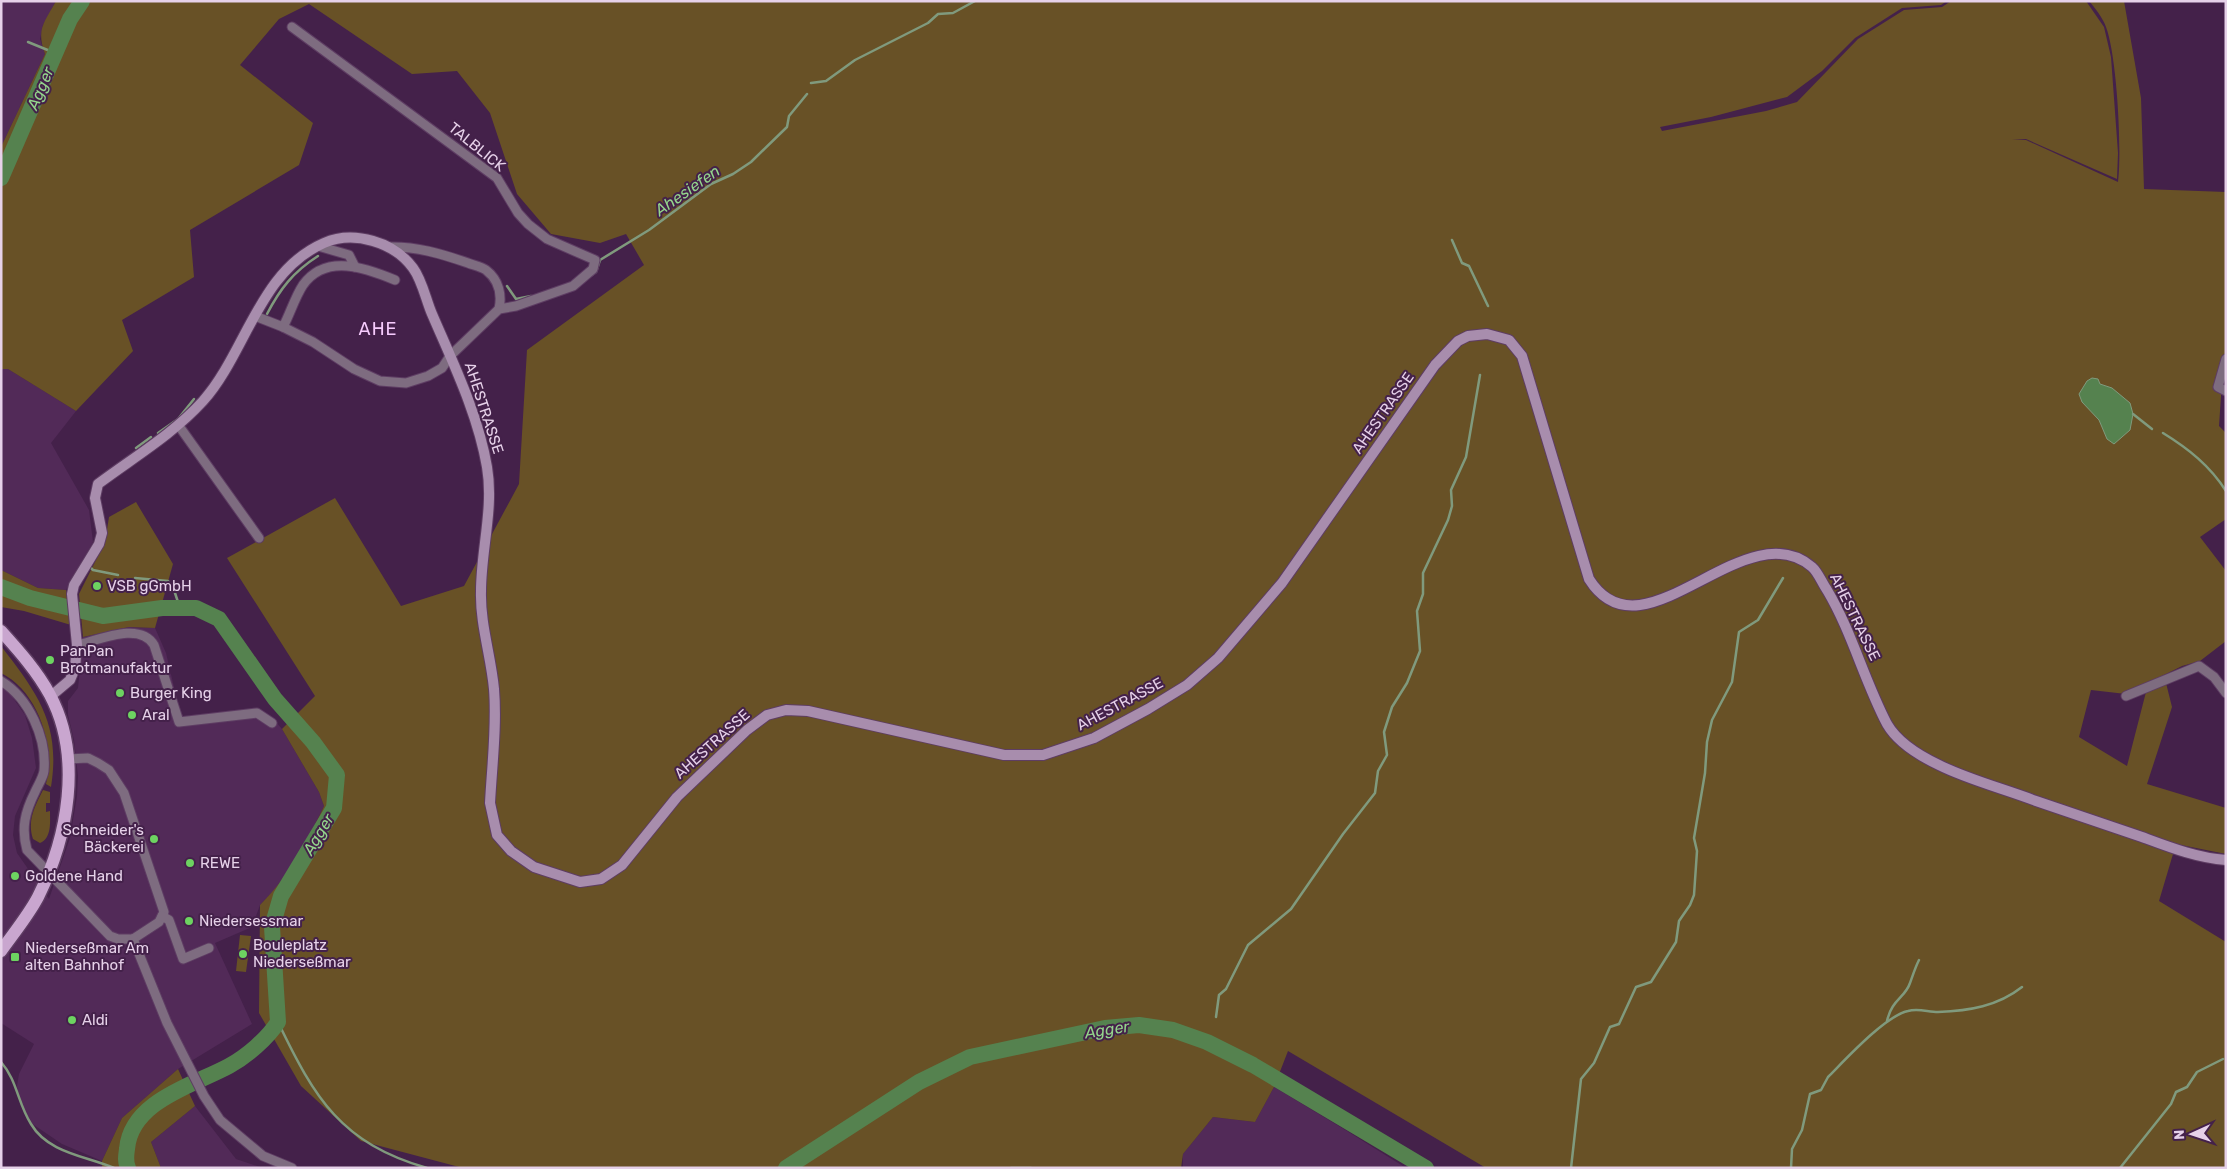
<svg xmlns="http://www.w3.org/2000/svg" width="2227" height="1169" font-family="Rubik,sans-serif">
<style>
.built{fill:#522a58}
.green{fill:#685126}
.water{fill:#55824f;stroke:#809a7d}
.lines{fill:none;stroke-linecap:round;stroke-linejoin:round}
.stream{stroke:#809a7d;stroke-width:2.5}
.river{stroke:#55824f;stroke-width:16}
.street-casing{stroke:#5e3d63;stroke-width:11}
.secondary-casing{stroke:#5e3d63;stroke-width:12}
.primary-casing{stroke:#5e3d63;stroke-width:15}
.street{stroke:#7e6c80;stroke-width:9}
.secondary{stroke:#a88dad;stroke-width:10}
.primary{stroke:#c9a6cf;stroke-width:12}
.poi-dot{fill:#6dd361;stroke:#44214a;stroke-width:2}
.labels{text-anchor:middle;stroke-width:4;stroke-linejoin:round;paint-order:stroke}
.street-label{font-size:15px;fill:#e6d1e9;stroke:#44214a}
.poi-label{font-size:15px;fill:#e6d1e9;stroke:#44214a;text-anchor:start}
.water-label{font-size:16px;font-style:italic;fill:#94d58c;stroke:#44214a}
.quarter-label{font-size:18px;letter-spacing:1px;fill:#f6cbfd;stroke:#44214a}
</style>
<rect width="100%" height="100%" fill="#44214a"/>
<g class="built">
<path d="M1 1H56L43 25 40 39 45 54 1 147Z"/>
<path d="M1 369H8L76 411 51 443 89 510 93 542 66 590 38 588 1 570Z"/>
<path d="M129 627 155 628 166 653 181 717 258 710 275 721 282 729 319 792 324 806 297 862 281 883 260 905 252 927 215 943 252 1024 178 1069 122 1118 102 1161 62 1144 31 1123 19 1099 17 1086 19 1074 34 1044 1 1023V688L9 692 25 715 32 738 36 768 15 816 13 835 17 853 49 899 70 838 77 796 78 776 74 740 68 715V701L78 688 83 637Z"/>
<path d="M1274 1087 1347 1131 1406 1168H1183V1154L1213 1117 1255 1122Z"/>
<path d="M195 1106 236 1159 263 1168H161L151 1142Z"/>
</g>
<g class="green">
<path d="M56 1H1947L1941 5 1902 8 1855 38 1822 71 1787 97 1711 117 1660 127 1662 131 1766 111 1797 102 1858 39 1904 10 1942 7 1951 1H2086L2104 27 2111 57 2118 153 2117 179 2026 139H2012L2026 140 2118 182C2122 151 2117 56 2106 27 2103 18 2095 8 2089 1H2124L2141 98 2144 189 2226 192V367L2222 381 2219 426 2226 433V519L2200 537 2226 571V641L2200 661 2182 666 2126 694 2091 690 2079 737 2127 766 2146 692 2166 683 2172 707 2147 784 2226 808V854L2176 844 2159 901 2226 942V1168H1486L1288 1051 1274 1087 1255 1122 1213 1117 1183 1154 1181 1168H463L361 1141 301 1086 259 1013 260 905C293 871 304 848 324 806L319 792 282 729 315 696 227 558 335 498 401 606 464 586 519 484 527 350 644 265 626 234 600 243 551 234 517 194 490 113 457 71 412 74 309 4 279 19 240 65 313 123 299 165 190 230 194 277 122 320 133 351 76 411 8 369H1V147L45 54C36 29 44 23 56 1Z"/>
<path d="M136 502 173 564 155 628 129 627 83 637 79 594 105 542 109 517Z"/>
<path d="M1 570 38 588 66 590 71 625 24 611 1 607Z"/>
<path d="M1 646C38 694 61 724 51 787L46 784C55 746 39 692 1 673Z"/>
<path d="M43 790 50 792V803H46V812L50 811C50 822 52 838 40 843L33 839C27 820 35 806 43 790Z"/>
<path d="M240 935 251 936 246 972 236 971Z"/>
<path d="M178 1069 195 1106 151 1142 161 1168H102V1161L122 1118Z"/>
</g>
<path class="water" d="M2092 378 2098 379 2100 384 2112 388 2130 403 2133 414 2130 430 2114 444 2107 439 2099 420 2082 402 2079 394 2087 381Z"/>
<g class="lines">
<g class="stream">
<path d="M28 42 55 53"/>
<path d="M811 83 826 81 855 60 928 23 938 14 953 13 975 1"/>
<path d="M1452 240 1462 263 1469 266 1488 306"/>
<path d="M592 275 596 272 600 260 649 230 711 184 733 174 751 162 787 127 789 116 807 94"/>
<path d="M507 286 516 299 531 296"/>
<path d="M267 314C280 289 293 272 318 256"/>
<path d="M2133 414 2152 429"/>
<path d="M158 433 178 419 194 399"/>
<path d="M2163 433C2189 449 2210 466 2226 491"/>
<path d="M136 448 151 437"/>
<path d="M89 566 93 570 118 575"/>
<path d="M135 578 168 581 174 590 180 608"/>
<path d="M1216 1017 1219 995 1226 989 1248 945 1291 909 1343 834 1375 793 1378 771 1387 755 1384 732 1392 707 1407 683 1420 651 1417 611 1423 594V573L1448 520 1452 506 1451 490 1466 457 1480 375"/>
<path d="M1887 1021C1892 999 1905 998 1910 983 1913 975 1915 968 1919 960"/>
<path d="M278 1022C315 1099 341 1143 427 1168"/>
<path d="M1 1062C17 1080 18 1104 31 1124 48 1153 86 1156 114 1168"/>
<path d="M1011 1168H1031"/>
<path d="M1571 1168 1581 1079 1594 1063 1610 1027 1619 1024 1636 987 1651 982 1676 942 1679 921 1690 905 1694 895 1697 851 1694 838 1705 773 1707 742 1712 720 1732 682 1739 632 1758 620 1783 578"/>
<path d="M1791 1168 1792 1149 1802 1130 1810 1094 1821 1090 1828 1077C1845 1060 1885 1016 1908 1011 1918 1008 1928 1012 1938 1012 1969 1011 1998 1006 2022 987"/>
<path d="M2120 1168 2171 1104 2176 1092 2187 1087 2197 1072 2223 1059"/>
</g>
<g class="river">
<path d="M1 178 70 19 82 1"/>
<path d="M1 587 30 598 103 616 162 608H196L219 619 275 699 313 742 337 775 334 808 281 896 272 927 278 1022C267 1039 247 1056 229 1066 194 1085 131 1101 127 1149 126 1156 125 1161 128 1168"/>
<path d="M786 1168 919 1082 970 1057 1105 1028 1139 1025 1173 1030 1207 1042 1253 1065 1426 1168"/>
</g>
<defs>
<g id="street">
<path d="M318 246 349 255 355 267"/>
<path d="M388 247C416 246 442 254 468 263 473 265 482 267 486 270 499 280 502 295 499 309"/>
<path d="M255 316 283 327 313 342 354 369 380 381 406 383 428 376 442 368 450 356 499 309 516 306 573 286 593 269 595 260 547 239 528 224 518 213 497 178 292 27"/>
<path d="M283 327C290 314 295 297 303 285 326 253 366 268 395 280"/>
<path d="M2226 359 2218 387 2226 391"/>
<path d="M179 426 259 538"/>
<path d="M77 645C99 640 140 621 154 645L179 722 257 713 272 723"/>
<path d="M1 681C29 698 47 738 44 771 43 778 38 785 35 792 25 812 21 828 27 850L110 936 118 939H133"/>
<path d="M2126 696 2199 666 2214 677 2226 693"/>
<path d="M68 759 88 758 98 763 109 770 124 793 164 912 159 922 133 939"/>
<path d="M162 916 169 920 183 959 209 948"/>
<path d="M133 939 167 1023 204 1096 220 1120 263 1156 292 1168"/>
</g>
<path id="secondary" d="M51 696 70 680 75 668 77 645 72 594 74 585 99 544 102 533 95 498 98 484C134 457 172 435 203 401 246 353 259 271 324 243 354 230 394 242 413 268 422 280 426 300 432 314 453 363 478 414 487 467 494 508 481 550 481 591 480 624 491 656 494 689 497 726 492 765 490 803L497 835 511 851 534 867 580 882 601 879 622 865 677 797 747 730 767 715 786 710 808 711 1004 755H1043L1094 738 1148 709 1187 685 1218 658 1282 583 1435 365 1458 341 1468 336 1487 334 1509 340 1522 356 1589 579C1643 665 1744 509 1812 567 1818 572 1822 583 1827 590 1852 632 1864 680 1887 724 1898 743 1920 756 1939 765 1969 780 2005 789 2036 801 2071 813 2106 825 2142 837 2169 847 2197 858 2226 860"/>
<path id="primary" d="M1 631C19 651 37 671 50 695 83 757 68 837 38 897 28 916 13 934 1 951"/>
</defs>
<use href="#street" class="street-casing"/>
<use href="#secondary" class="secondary-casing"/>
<use href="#primary" class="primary-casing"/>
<use href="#street" class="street"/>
<use href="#secondary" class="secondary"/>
<use href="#primary" class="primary"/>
</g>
<g class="poi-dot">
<circle cx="97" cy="586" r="5"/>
<circle cx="50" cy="660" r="5"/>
<circle cx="120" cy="693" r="5"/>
<circle cx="132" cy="715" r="5"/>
<circle cx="154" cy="839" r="5"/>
<circle cx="190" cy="863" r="5"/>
<circle cx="15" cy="876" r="5"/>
<circle cx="189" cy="921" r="5"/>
<circle cx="243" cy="954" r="5"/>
<rect x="10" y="952" width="10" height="10" rx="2.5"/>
<circle cx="72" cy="1020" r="5"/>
</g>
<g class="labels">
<g class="street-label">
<text transform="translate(477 147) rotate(39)" y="5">TALBLICK</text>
<text transform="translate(484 408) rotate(72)" y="5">AHESTRASSE</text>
<text transform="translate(1383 413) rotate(-55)" y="5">AHESTRASSE</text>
<text transform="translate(1855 617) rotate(64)" y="5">AHESTRASSE</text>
<text transform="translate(1120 704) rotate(-28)" y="5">AHESTRASSE</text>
<text transform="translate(712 744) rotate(-42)" y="5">AHESTRASSE</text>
</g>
<g class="poi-label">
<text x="107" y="591">VSB gGmbH</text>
<text x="60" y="656">PanPan<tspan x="60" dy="17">Brotmanufaktur</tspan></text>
<text x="130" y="698">Burger King</text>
<text x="142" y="720">Aral</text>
<text x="144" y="835" text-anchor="end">Schneider's<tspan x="144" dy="17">Bäckerei</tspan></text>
<text x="200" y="868">REWE</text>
<text x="25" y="881">Goldene Hand</text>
<text x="199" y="926">Niedersessmar</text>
<text x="253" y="950">Bouleplatz<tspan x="253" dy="17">Niederseßmar</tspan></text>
<text x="25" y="953">Niederseßmar Am<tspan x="25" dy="17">alten Bahnhof</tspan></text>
<text x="82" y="1025">Aldi</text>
</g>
<g class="water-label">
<text transform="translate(40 88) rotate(-67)" y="6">Agger</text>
<text transform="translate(687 190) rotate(-35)" y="6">Ahesiefen</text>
<text transform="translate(318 834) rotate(-59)" y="6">Agger</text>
<text transform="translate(1107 1029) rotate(-9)" y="6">Agger</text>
</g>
<g class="quarter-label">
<text x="378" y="335">AHE</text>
</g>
</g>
<rect width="2227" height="1169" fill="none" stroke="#e6d1e9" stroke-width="5"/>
<g transform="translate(2192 1134) rotate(267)" stroke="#44214a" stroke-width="4" paint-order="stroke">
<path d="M0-4L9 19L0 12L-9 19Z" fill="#e6d1e9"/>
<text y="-8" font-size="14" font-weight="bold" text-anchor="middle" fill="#e6d1e9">N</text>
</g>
</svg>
